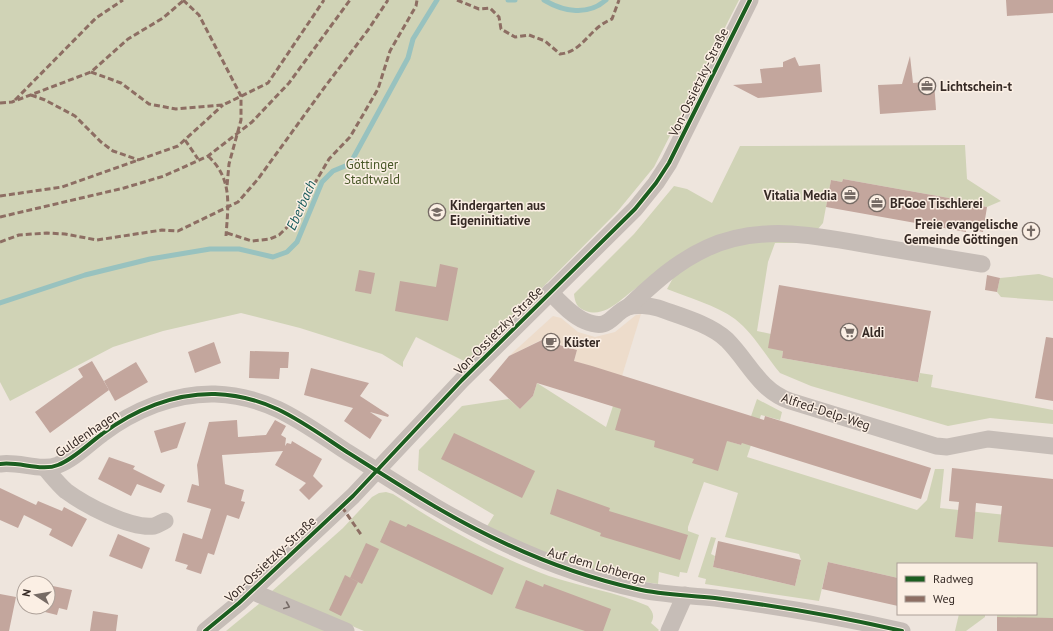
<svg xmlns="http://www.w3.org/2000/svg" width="1053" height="631" font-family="'PT Sans',sans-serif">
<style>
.green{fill:#d0d3b6}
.plaza{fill:#eddccb}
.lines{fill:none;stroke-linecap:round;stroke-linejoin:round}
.stream{stroke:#98c2bf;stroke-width:5}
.building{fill:#c3a69d}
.minor{stroke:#c6bdb7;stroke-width:17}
.quiet{stroke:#8d6e63;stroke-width:3;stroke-dasharray:6 3;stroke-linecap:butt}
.cycleway-casing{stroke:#fbefe4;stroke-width:6}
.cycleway{stroke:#1b5e20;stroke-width:4}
.oneway{stroke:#776c67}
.labels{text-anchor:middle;stroke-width:3;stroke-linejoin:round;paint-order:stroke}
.street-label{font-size:13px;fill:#362a25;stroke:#fbefe4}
.poi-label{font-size:13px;font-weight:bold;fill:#362a25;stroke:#fbefe4;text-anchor:start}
.park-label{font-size:13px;fill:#485727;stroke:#fbefe4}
.water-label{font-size:14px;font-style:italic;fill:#175b5c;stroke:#fbefe4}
</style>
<rect width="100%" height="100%" fill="#eee5dd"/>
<g class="green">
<path d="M0 0H739L654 167 617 212 468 363 416 337 403 362V367L382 354 300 328 241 313 163 331 113 347 10 401 0 382Z"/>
<path d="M965 145 967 179 1001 201 987 207 971 204V202L843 179 842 182 831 180 823 223 806 243H775L768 262 757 331 771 334 783 351 782 358 918 382 920 373 933 375 931 387 1053 410V424L990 418 948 426 811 386 780 373C766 356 753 333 735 319 716 305 689 298 667 289L673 278C664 279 651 280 643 284 625 293 608 319 586 311 577 308 575 303 574 294L634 234 674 186 687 189 712 203 740 146Z"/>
<path d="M1039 274 1053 278V301L1001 297 997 292 1000 278Z"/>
<path d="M537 383 606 427 613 406 741 445 757 399 782 412 780 420 761 415 747 457 917 510 927 500 935 469H944L940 508 1053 520V631H997V614H1036V564H898V578L828 562 819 601 705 584 706 579 698 577 711 537 716 538 711 554 715 556 713 567 795 586 801 560 799 554 725 537 738 493 704 482 688 527V531L699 535 687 573 680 572 679 577 659 572 658 584C599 576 540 552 486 528L494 515 418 470 419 450 462 406 509 399 520 409 533 396Z"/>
<path d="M386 492 393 494C443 527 493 555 549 576 581 587 617 592 648 606 653 612 655 616 651 623L659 630 658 631H364L271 592 343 528 372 497 379 493Z"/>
<path d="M260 603 326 631H226Z"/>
<path d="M959 614H985V617L966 631H955Z"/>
</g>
<path class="plaza" d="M641 314 622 376 574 361 577 350 543 339 509 356 553 316 561 318 578 332 595 337 615 332 636 315Z"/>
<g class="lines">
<g class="stream">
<path d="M508 0H515"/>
<path d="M544 0C564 12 588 16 606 0"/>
<path d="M0 303 85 275 150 259 210 249H239L273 257 287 252 297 242 322 182 333 171 350 164 408 58 413 39 437 0"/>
</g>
</g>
<g class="building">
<path d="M1006 0H1053V13L1007 16Z"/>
<path d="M910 56 913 83 934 81 936 110 880 114 878 85 902 84Z"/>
<path d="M795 57 799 66 820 64 822 92 758 98 733 85 762 83 760 69 783 67V62Z"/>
<path d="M843 179 971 202V204L987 207 983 232 966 229V232L826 207 831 180 842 182Z"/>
<path d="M440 264 458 268 448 321 395 311 400 281 436 287Z"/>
<path d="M359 270 375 273 371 294 355 291Z"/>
<path d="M987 275 1000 278 997 292 985 290Z"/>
<path d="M779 285 931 311 918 382 782 358 783 351 768 348Z"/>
<path d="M1046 337 1053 338V401L1035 398Z"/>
<path d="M542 340 577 350 574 361 592 366 764 420 765 416 931 468 921 499 742 443 741 445 727 441 718 471 692 463 694 459 654 447 655 441 615 430 621 409 537 383 533 396 520 409 489 380 509 356Z"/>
<path d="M214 342 221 363 195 373 188 352Z"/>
<path d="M250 351 289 352 288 368H280L279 379 249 378Z"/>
<path d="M92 361 109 390 50 433 35 412 83 377 78 369Z"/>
<path d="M136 362 148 382 115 401 104 381Z"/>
<path d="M311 368 369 383 360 396 389 415 388 417 370 412 382 420 370 439 344 421 353 408 304 395Z"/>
<path d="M237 420 238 437 266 435 275 420 286 426 281 435 286 438 285 446 287 443 291 444 292 441 322 459 313 476 323 486 309 500 299 490 306 483 275 465 283 451 222 455 225 484 244 490 241 501 245 502 239 519 227 515 214 555 208 553 201 574 186 569 188 565 175 561 183 533 202 539 211 509 187 502 192 484 199 486 197 465 209 422Z"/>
<path d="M186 422 177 448 161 453 154 431Z"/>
<path d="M454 433 535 471 522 498 441 459Z"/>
<path d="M109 457 135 466 133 469 165 485 161 493 137 484 131 496 98 479Z"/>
<path d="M952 468 1053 479V547L998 542 1002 506 976 503 973 539 955 537 959 502 949 501Z"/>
<path d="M0 488 36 505 38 501 62 511 64 507 87 519 72 547 49 535 52 529 24 515 18 528 0 520Z"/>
<path d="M557 489 610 508 609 511 688 535 680 560 600 536 601 533 550 514Z"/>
<path d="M390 520 406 527 408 524 504 568 492 595 380 542Z"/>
<path d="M118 534 150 548 142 569 109 556Z"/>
<path d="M718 541 801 560 795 586 713 567Z"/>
<path d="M366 543 379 549 362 584 350 578Z"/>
<path d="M828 562 898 578V606L822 589Z"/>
<path d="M345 575 358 582 341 616 329 610Z"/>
<path d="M526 580 543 587 544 584 611 609 603 631H585L515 608Z"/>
<path d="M48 585 72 590 67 610 59 608 57 615 45 612 46 607H48Z"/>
<path d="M0 594 16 597 9 631H0Z"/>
<path d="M93 611 118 615 116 631H90Z"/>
<path d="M997 617 1053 618V631H997Z"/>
</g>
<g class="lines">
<g class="minor">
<path d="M550 292C560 302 571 315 585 321 610 332 611 314 628 307 636 304 650 306 658 308 680 316 710 324 727 340 749 362 759 390 790 401L936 446 947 447 988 439 1053 446"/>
<path d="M628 307C653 284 676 262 707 248 761 223 819 236 874 246 910 252 946 258 982 264"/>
<path d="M0 464C19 461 41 472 58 465 74 459 88 444 102 434 134 410 174 393 215 394 270 396 303 423 347 452 376 470 405 489 434 506 497 543 565 573 637 589 662 595 689 595 715 598 777 606 841 617 902 631"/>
<path d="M45 468C52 476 58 484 66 491 85 505 130 529 154 526 158 525 162 522 165 521"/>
<path d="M251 591 346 631"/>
<path d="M205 631 239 603 353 496 462 380 635 209 656 183 669 163 750 0"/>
<path d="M669 631 685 595"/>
</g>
<g class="quiet">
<path d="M183 0 199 15 241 96V120L229 164 227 186"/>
<path d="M457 0 479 9 490 8 499 17 501 29 515 37 529 35 545 41 560 54C583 52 589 28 612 19L619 0"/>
<path d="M91 72 121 83 149 104 176 109 223 105 268 83 324 0"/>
<path d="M31 95 45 100 75 116 101 142 113 151 139 160"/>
<path d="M15 100 96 18 123 0"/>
<path d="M0 103 12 102 91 72 128 39 163 18 184 0"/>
<path d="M185 140 198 159"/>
<path d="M208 156C233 179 228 205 226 236"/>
<path d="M0 196 62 187 178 146 223 105"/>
<path d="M0 217 124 188 164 176 208 156 252 122 289 83 350 0"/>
<path d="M227 233 252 241 270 239 279 235 301 214 309 193 329 159 350 137 378 89 390 51 416 6 417 0"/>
<path d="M0 242 19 235 47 233 65 234 97 240 162 230 178 231 238 202 258 179 324 88 368 30 388 0"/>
<path d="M342 507 362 536"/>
</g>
<defs>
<g id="cycleway">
<path d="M0 464C19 461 41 472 58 465 74 459 88 444 102 434 134 410 174 393 215 394 270 396 303 423 347 452 376 470 405 489 434 506 497 543 565 573 637 589 662 595 689 595 715 598 777 606 841 617 902 631"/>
<path d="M205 631 239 603 353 496 462 380 635 209 656 183 669 163 750 0"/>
</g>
</defs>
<use href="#cycleway" class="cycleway-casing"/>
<use href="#cycleway" class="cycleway"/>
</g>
<defs><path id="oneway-chevron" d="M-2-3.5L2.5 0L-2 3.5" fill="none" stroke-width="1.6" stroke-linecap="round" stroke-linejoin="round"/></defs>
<use class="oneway" href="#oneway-chevron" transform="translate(287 606) rotate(23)"/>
<defs>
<symbol id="office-ring" viewBox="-11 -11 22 22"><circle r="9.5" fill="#fbefe4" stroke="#766b65" stroke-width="1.5"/><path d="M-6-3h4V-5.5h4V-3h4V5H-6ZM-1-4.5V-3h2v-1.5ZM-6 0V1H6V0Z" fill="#766b65"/></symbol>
<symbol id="school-ring" viewBox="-11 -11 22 22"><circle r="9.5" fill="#fbefe4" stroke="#766b65" stroke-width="1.5"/><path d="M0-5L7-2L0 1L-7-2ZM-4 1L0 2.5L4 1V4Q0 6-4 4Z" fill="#766b65"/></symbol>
<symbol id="church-ring" viewBox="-11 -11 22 22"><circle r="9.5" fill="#fbefe4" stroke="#766b65" stroke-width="1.5"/><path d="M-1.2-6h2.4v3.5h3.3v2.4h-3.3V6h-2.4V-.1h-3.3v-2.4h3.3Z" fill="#766b65"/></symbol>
<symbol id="supermarket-ring" viewBox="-11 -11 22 22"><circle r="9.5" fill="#fbefe4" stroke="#766b65" stroke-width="1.5"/><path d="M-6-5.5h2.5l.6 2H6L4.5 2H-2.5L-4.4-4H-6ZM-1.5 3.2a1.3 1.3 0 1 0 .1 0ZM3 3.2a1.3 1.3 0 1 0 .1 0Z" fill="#766b65"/></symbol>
<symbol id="cafe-ring" viewBox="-11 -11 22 22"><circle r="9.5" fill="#fbefe4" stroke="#766b65" stroke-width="1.5"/><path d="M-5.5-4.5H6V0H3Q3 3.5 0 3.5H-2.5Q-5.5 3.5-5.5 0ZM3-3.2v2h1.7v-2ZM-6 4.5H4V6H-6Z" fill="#766b65"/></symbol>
</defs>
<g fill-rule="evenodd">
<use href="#office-ring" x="917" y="76" width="20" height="20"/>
<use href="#office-ring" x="840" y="185" width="20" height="20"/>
<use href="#office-ring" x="867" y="193" width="20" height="20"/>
<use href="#school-ring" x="427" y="202" width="20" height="20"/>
<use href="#church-ring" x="1021" y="221" width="20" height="20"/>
<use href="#supermarket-ring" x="839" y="322" width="20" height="20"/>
<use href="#cafe-ring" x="541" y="332" width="20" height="20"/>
</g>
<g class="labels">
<g class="street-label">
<text transform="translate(698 82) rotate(-64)" y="5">Von-Ossietzky-Straße</text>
<text transform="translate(498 330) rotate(-45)" y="5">Von-Ossietzky-Straße</text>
<text transform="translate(826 411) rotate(18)" y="5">Alfred-Delp-Weg</text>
<text transform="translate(87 433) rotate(-34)" y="5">Guldenhagen</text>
<text transform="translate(270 559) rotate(-43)" y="5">Von-Ossietzky-Straße</text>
<text transform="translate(597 565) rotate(16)" y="5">Auf dem Lohberge</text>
</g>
<g class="poi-label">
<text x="940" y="91">Lichtschein-t</text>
<text x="837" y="200" text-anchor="end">Vitalia Media</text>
<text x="890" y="208">BFGoe Tischlerei</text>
<text x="450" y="210">Kindergarten aus<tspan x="450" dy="15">Eigeninitiative</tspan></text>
<text x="1018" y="229" text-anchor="end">Freie evangelische<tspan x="1018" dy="15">Gemeinde Göttingen</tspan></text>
<text x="862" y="337">Aldi</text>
<text x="564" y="347">Küster</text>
</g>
<g class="park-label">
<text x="372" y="169">Göttinger<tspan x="372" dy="15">Stadtwald</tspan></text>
</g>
<g class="water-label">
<text transform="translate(301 205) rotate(-66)" y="5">Eberbach</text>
</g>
</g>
<rect x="897" y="563" width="140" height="52" fill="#fbefe4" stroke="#aca098"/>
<rect x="905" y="576" width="20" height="6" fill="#1b5e20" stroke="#aca098"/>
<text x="933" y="583" font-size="12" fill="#362a25">Radweg</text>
<rect x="905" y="596" width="20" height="6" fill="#8d6e63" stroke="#aca098"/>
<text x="933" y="603" font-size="12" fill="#362a25">Weg</text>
<g transform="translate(36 595) rotate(282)"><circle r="19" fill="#fbefe4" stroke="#aca098"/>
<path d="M0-3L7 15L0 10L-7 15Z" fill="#766b65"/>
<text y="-6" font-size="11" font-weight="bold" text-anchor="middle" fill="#362a25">N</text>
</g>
</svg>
